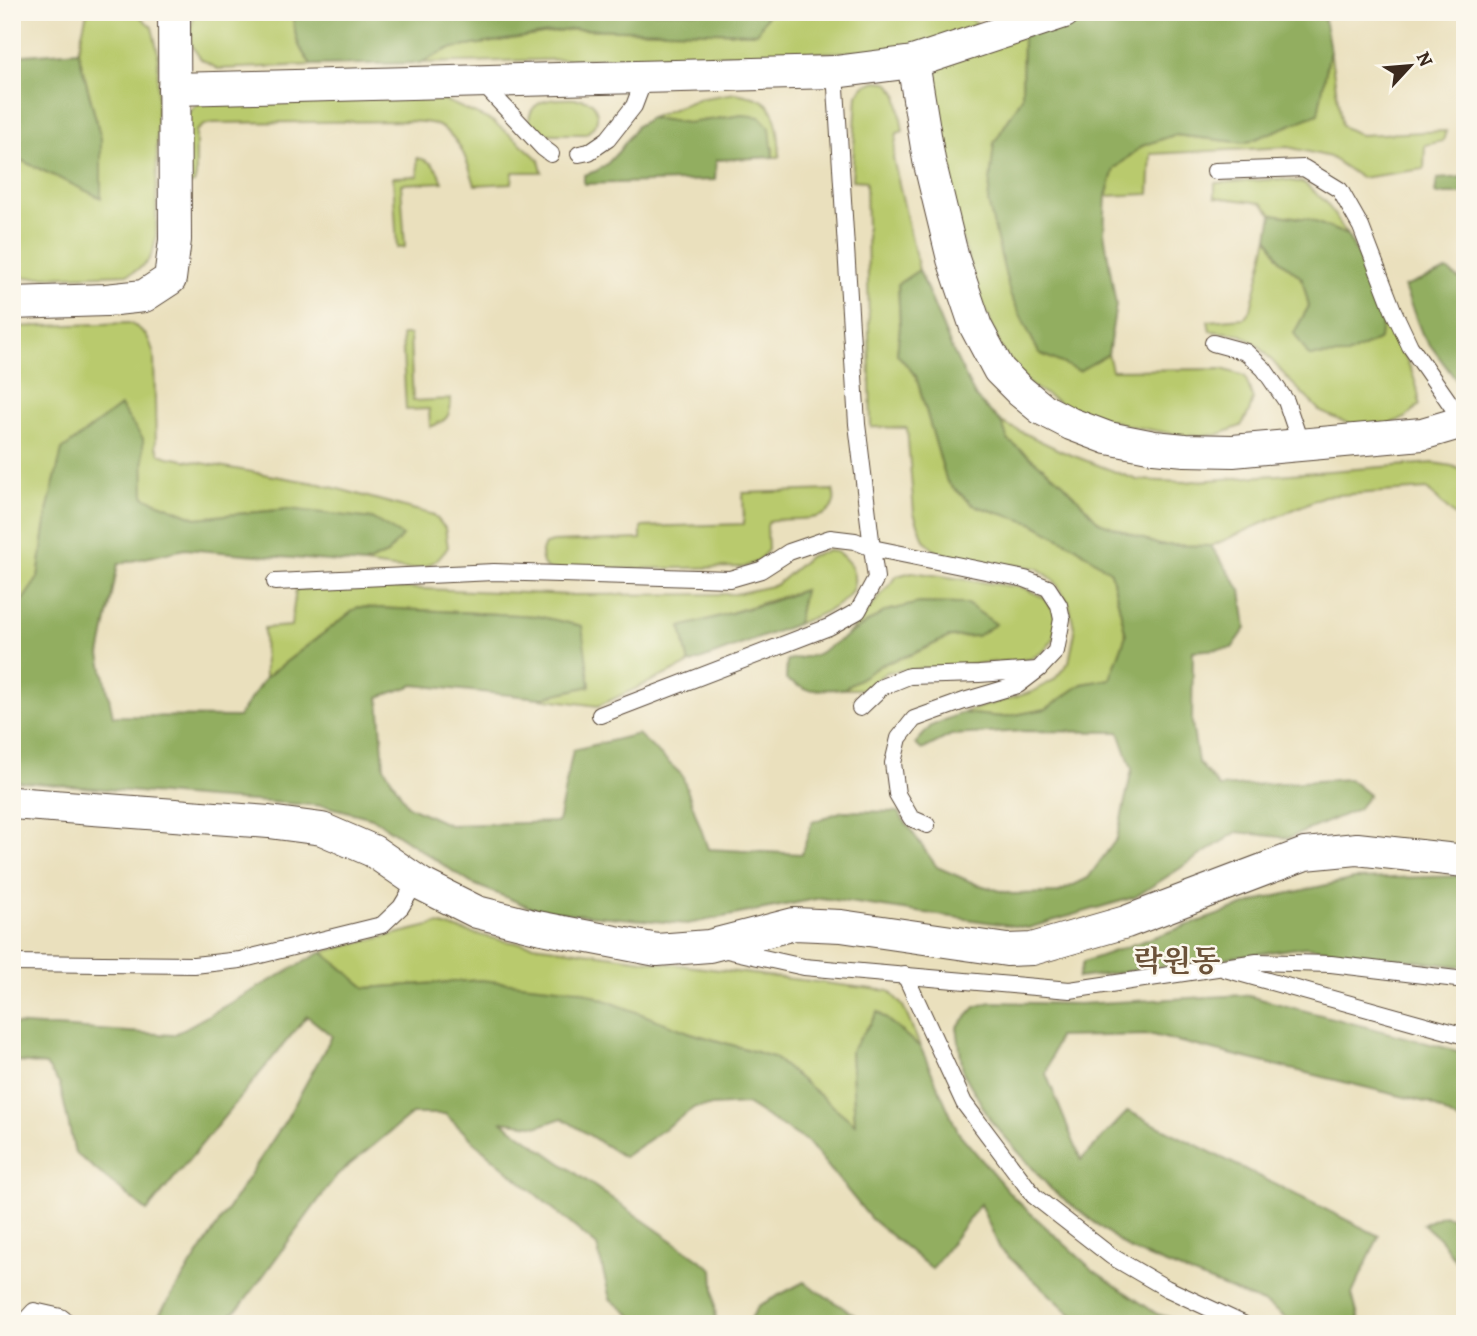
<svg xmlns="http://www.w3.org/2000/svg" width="1477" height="1336" font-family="Alegreya,'Noto Serif KR',serif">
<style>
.green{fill:#b9ca6d;stroke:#7a7a46;stroke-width:2}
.forest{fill:#92ae60;stroke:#666c3f;stroke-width:2}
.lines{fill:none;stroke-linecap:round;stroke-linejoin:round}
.service-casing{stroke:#554536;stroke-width:18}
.minor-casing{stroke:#554536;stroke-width:34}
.service{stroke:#fff;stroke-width:16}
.minor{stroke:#fff;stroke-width:32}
.labels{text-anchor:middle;stroke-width:5;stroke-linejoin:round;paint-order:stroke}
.quarter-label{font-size:30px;font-weight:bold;fill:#6b5239;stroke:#fbf7ec}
</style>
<rect width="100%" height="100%" fill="#fbf7ec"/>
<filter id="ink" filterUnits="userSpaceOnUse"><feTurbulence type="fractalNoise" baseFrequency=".0143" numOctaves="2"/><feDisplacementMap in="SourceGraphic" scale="14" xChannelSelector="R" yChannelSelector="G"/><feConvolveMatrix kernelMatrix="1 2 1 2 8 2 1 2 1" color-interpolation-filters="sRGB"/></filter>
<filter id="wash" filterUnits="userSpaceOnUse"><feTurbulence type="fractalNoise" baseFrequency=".00686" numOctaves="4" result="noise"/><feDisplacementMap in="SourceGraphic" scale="28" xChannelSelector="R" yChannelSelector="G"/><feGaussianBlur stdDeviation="1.57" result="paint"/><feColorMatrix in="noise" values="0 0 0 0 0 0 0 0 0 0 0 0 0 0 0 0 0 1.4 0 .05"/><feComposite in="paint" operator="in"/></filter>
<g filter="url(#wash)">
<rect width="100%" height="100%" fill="#eae0bd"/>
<g class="green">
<path d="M87 12 137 14 152 27 158 53 156 235C154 256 149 265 129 274L12 278V156L101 197V139L78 51Z"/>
<path d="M195 12H293C294 34 297 48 312 65L218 69 201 59 191 45 190 30Z"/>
<path d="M769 12H959L978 24 930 44 889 51 421 63 448 49 574 29 756 33Z"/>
<path d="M1023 36 1022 98 994 143 1010 294 1039 353 1079 371 1108 354 1112 370 1222 369 1245 376 1253 399 1249 412 1241 426 1217 435 1185 436 1130 426 1067 407 1030 385 1002 351 980 296 945 186 924 84 932 68Z"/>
<path d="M1330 50 1342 126 1360 135 1446 131 1443 141 1425 145 1424 169 1361 178 1330 157 1288 147 1151 154 1149 194 1106 196 1114 169 1142 146 1174 135 1245 143 1317 114Z"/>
<path d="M876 81 887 82 897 93 903 131 897 133 893 158 919 270 898 284 900 326 897 354 916 376 947 482 973 505 1032 523 1076 547 1111 572 1126 635 1110 679 1082 684 1046 709 1004 717 961 713 1032 692 1054 680 1069 662 1075 632 1069 604 1054 580 1037 568 961 559 937 552 924 540 914 513 907 428 871 427 866 181 852 180 857 95 864 86Z"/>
<path d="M735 93C745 95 761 97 768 105 779 119 779 141 780 157H773V148L743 115 687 123 650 118 698 99Z"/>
<path d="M411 94 444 100 492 121 517 140 539 160 542 172H513L512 183 475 185C468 163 459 133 434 124 427 122 418 122 411 121L213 123 204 125 196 131V177L194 183 188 185 185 117 193 108 201 102Z"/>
<path d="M582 99 592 102C601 116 598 124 586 134H540L529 122C529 95 562 99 582 99Z"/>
<path d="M417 158C432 160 437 168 443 182L401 184 405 247 397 248 393 177 418 176Z"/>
<path d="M1280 179 1304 183 1326 202 1347 235 1308 219 1272 214 1262 203 1215 197V183Z"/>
<path d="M1268 237 1280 260 1302 278 1309 306 1294 333 1347 355 1379 339 1383 316C1396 342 1420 376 1419 405L1405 418 1386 425 1347 423 1321 412 1289 380 1260 347 1240 334 1210 331 1208 321 1244 318 1251 309Z"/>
<path d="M129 323C146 331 150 338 154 356L156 446 160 454 168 457 320 484 434 515 445 528 448 547C428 579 396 568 364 564L387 554 289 509 196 518 143 497V439L48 507 38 578 12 616V327Z"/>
<path d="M402 335H410L413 401 451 399C451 417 446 421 430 427L429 409 406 410Z"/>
<path d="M1001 422 1061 451 1137 480 1184 482 1434 463 1452 466 1465 472V526L1427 489 1324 496 1211 546 1159 545 1099 522 1063 483 1008 440Z"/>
<path d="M833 490C834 494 835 499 834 502 828 526 787 516 769 521L767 526 768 550 758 561 745 567 554 570 546 569C540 559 540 554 545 544L553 542 641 539V527L744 524 743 493Z"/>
<path d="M827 551C830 551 834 551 838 553 842 555 851 564 852 569 865 602 819 614 797 624L804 590 681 628 689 664 598 706 539 698 590 686 581 626 537 616 358 607 265 678 264 628 291 626 296 589 399 588 573 595 735 594 776 585 810 556Z"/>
<path d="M912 572 1024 588 1043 597 1054 611 1056 624 1053 640 1044 651 1030 659 887 672 863 689H843L883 664 913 654 949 637 977 636 995 624 967 604 886 611 848 634 897 576Z"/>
<path d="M437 924 504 941 687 966 889 991 903 1006 921 1048 878 1012 851 1052 855 1125 773 1057 691 1033 481 980 366 988 322 952Z"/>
</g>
<g class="forest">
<path d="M293 12H769L757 33 574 29 448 49 421 63 312 65C297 48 294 34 293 12Z"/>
<path d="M1107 12H1323L1330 50 1318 114 1245 143 1174 135 1142 146 1114 169 1106 196 1104 232 1116 305 1108 354 1079 371 1039 353 1010 294 988 202 994 143 1022 98 1023 36Z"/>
<path d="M78 51 101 139V198L12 156V56Z"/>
<path d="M743 115 760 117 770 128 773 157 716 160 715 180 584 184V175L596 171 607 164 619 151 637 126 650 118 688 123Z"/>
<path d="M1465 177V194H1435L1437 179Z"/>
<path d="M1272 214 1308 219 1347 235 1370 277 1383 316 1380 339 1347 355 1309 356 1294 333 1309 306 1302 278 1280 260 1268 237Z"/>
<path d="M919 270 951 347 976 398 1001 422 1008 440 1063 483 1099 522 1159 545 1211 546 1241 590 1246 628 1232 648 1193 651 1192 723 1198 762 1219 787 1349 779 1369 795 1358 809 1289 838 1237 832 1135 897 1028 928 821 898 687 924 575 914 532 908 471 883 372 818 326 806 208 798 12 781V616L38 578 48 507 62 450 120 406 143 439 144 497 196 518 289 509 373 519 402 536 387 554 364 564 185 549 118 564 100 655 113 716 238 717 265 678 358 607 537 616 582 626 590 686 539 698 414 685 379 697 384 767 408 806 449 825 558 822 573 750 638 734 682 775 708 849 802 854 812 822 843 811 898 812 937 867 976 884 1012 894 1057 893 1088 878 1117 838 1132 769 1119 732 1026 731 951 735 922 750 915 744 931 726 961 713 1004 717 1046 709 1082 684 1110 679 1126 635 1111 572 1076 547 1032 523 973 505 947 482 916 376 897 354 900 326 898 284Z"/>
<path d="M1447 270 1465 283V392L1422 334 1404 287Z"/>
<path d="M804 590 797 624 689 664 681 627 767 603Z"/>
<path d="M919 603 967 604 996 624 977 636 949 637 912 654 883 664 843 689 807 690 786 680 787 660 816 655 886 611Z"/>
<path d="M1465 876V967L1305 947 1078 978 1083 962 1263 899 1354 879Z"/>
<path d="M322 952 366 988 481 980 579 990 691 1033 773 1057 855 1124 851 1051 878 1012 921 1048 958 1132 1014 1198 1093 1270 1157 1314 1192 1324H1088L1073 1316 1000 1249 980 1204 932 1269 871 1219 808 1142 746 1104 695 1107 624 1157 562 1118 539 1126 501 1121 713 1269 716 1324H642L610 1299 597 1246 481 1148 445 1114H412L337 1175 241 1306 219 1324H153L287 1118 332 1036 307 1016 147 1211 75 1153 60 1085 46 1065 12 1061V1024L173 1035Z"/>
<path d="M1245 995 1465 1053V1125L1429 1103 1152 1035 1058 1037 1046 1074 1081 1160 1128 1111 1379 1236 1352 1294 1360 1324H1293L1268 1305 1129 1249 1051 1189 991 1121 963 1072 957 1027 975 1007 991 1002 1079 1004Z"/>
<path d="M1443 1215 1465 1222V1275L1440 1239 1423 1224Z"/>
<path d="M804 1282 868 1324H748L758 1306Z"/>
</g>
</g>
<g filter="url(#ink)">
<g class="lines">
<defs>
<g id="service">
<path d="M482 83 543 148 551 154"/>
<path d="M579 154 589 152 608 139 634 106 645 77"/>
<path d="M1215 171 1304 168 1340 190 1361 227 1393 310 1410 346 1463 422"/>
<path d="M1213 343 1246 352 1264 369 1286 401 1301 445"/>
<path d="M275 582 494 572 730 579 761 570 789 552 830 538 855 541 872 548 857 424 835 72"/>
<path d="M860 708 882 687 909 676 979 674 1037 670"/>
<path d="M600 715 829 627 858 611 876 578 872 548 1025 579 1048 588 1059 605 1062 619 1056 651 1039 669 1018 685 964 701 914 719 899 738 893 763 897 794 911 818 927 825"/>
<path d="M722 949 804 967 1070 990 1257 962 1331 964 1465 980"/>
<path d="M12 963 194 965 240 960 382 925 401 907 410 892 411 877"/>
<path d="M1225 969 1465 1036"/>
<path d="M905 975 964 1103 1034 1196 1111 1256 1166 1288 1243 1324"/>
<path d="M22 1324 34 1311 61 1317 70 1324"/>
</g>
<g id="minor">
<path d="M913 62 929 160 953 259 976 327 999 370 1020 391 1042 409 1071 424 1108 438 1154 447 1185 450 1233 451 1422 434 1463 422 1465 423"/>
<path d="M174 89 835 72 913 62 1064 12"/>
<path d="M12 303 106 300 144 296 170 279 175 240 174 12"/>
<path d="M12 803 269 822 322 829 373 851 421 884 477 912 537 927 657 950 709 946 794 924 841 926 1007 950 1032 949 1126 922 1305 854 1357 849 1465 861"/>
</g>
</defs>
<use href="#service" class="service-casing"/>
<use href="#minor" class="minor-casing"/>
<use href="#service" class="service"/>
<use href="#minor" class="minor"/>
</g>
</g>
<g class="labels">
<g class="quarter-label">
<text x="1177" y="971">락원동</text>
</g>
</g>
<rect width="1477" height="1336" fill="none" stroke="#fbf7ec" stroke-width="42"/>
<g transform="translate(1410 66) rotate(64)" stroke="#fbf7ec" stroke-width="5" paint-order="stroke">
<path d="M0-5L12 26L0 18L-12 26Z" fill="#3b2a1e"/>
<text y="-10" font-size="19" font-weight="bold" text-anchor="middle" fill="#3b2a1e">N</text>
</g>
</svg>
